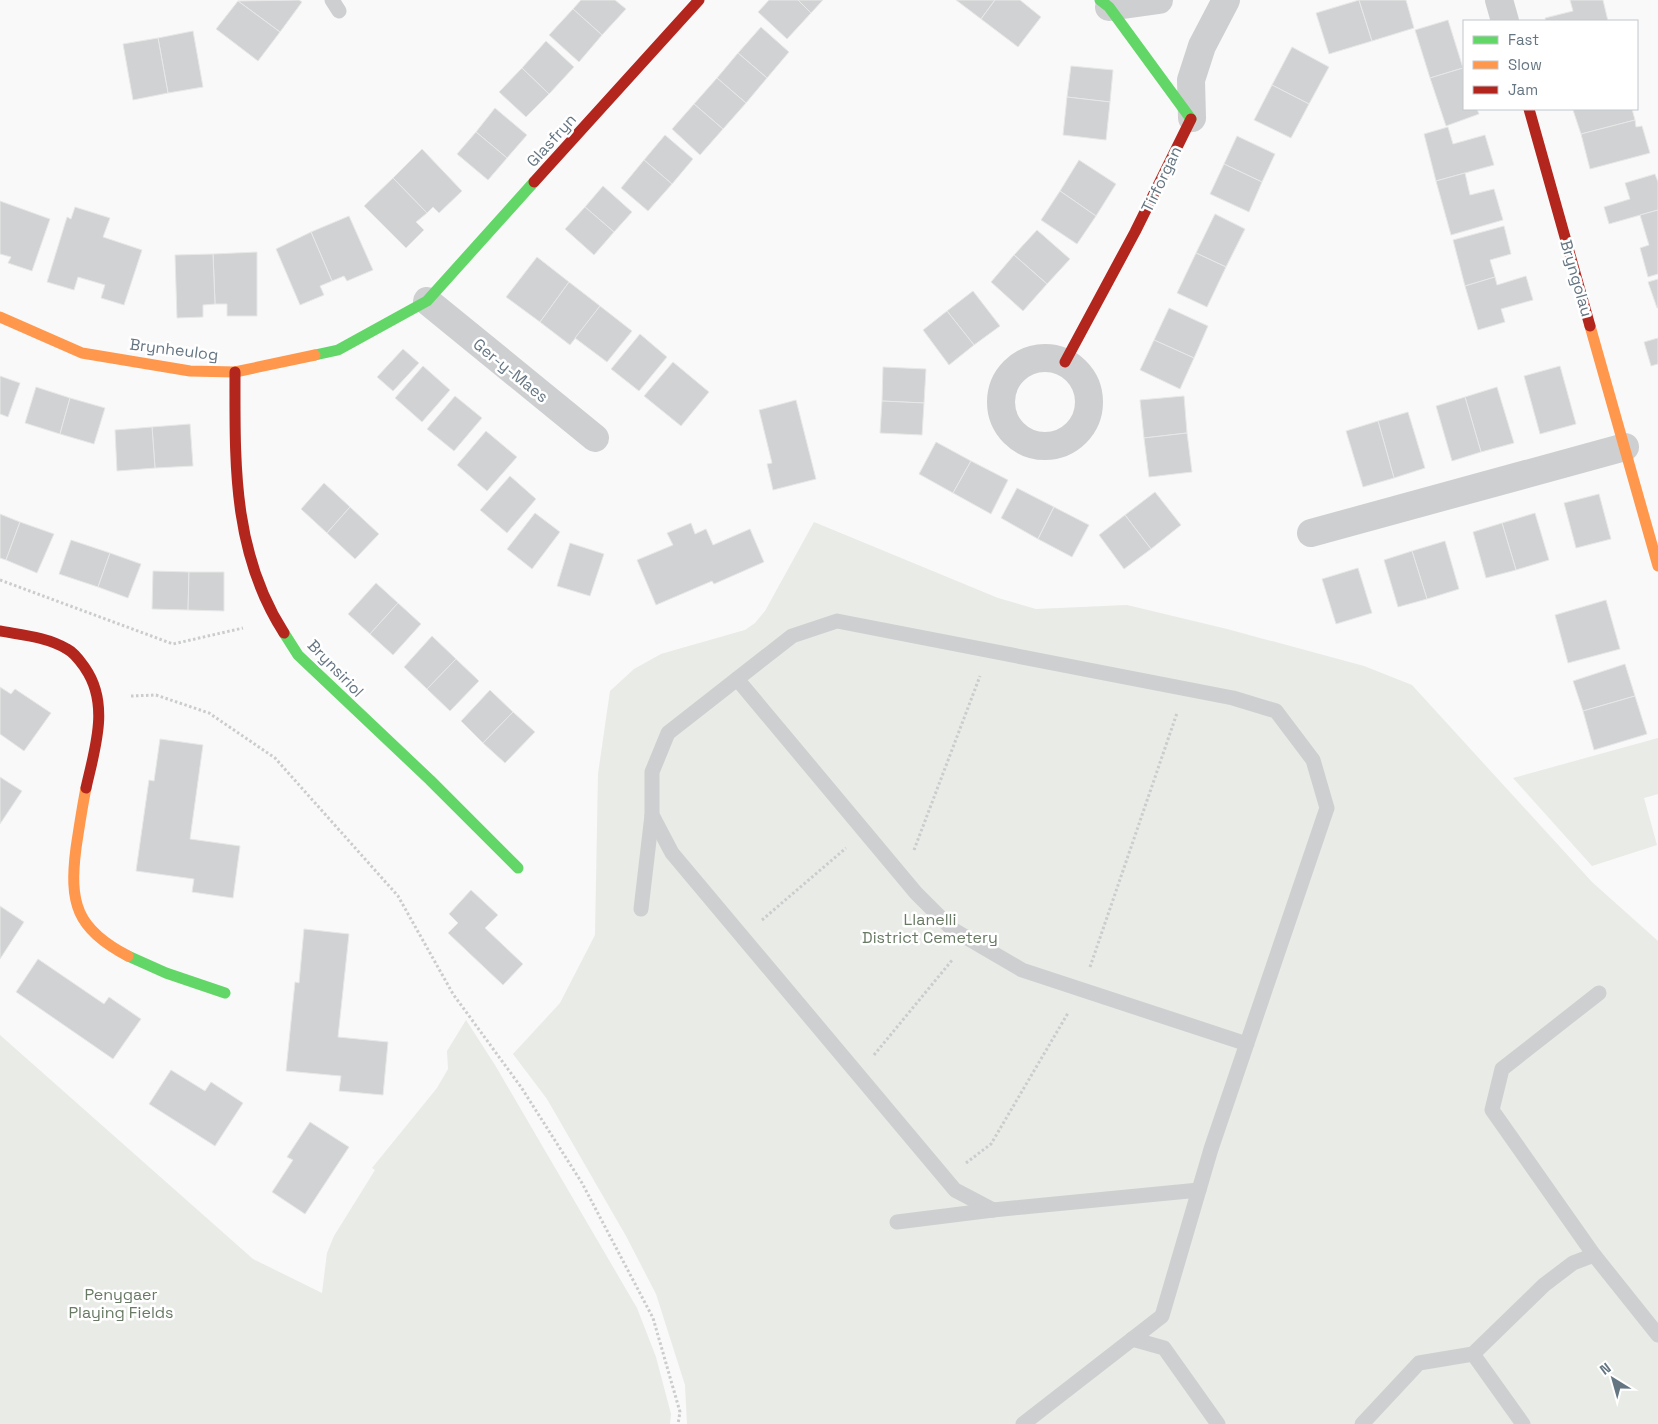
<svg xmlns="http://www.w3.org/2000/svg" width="1658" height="1424" font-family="'Space Grotesk',sans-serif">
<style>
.green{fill:#e8ebe6}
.building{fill:#d0d2d3;stroke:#e8e8e8}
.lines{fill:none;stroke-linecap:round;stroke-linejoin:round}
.path{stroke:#cbcccd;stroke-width:3;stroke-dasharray:2.5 2.5;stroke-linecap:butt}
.lane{stroke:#cecfd0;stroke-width:15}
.street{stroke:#cecfd0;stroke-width:28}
.fast{stroke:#63d668;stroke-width:11}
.slow{stroke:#ff974d;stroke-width:11}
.jam{stroke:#b3261e;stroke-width:11}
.labels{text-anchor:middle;stroke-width:5;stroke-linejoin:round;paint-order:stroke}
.street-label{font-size:16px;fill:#657683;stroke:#fff}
.park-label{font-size:16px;fill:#687a64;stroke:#fff}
</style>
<rect width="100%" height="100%" fill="#f9f9f9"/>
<g class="green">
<path d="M814 522 998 598 1036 609 1127 605 1227 629 1364 666 1412 685 1592 882 1658 941V1424H687L685 1385 656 1294 626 1236 547 1099 513 1054 560 1003 595 935 598 774 610 691 634 669 661 654 745 630 755 623 765 611Z"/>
<path d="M1658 738V794L1644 798 1657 845 1592 866 1513 778Z"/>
<path d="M466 1020 495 1065 637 1308 656 1357 671 1414 670 1424H0V1035L253 1259 322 1293 327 1253 334 1236 375 1170 372 1168 437 1088 448 1069 447 1051Z"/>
</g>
<g class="building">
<path d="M299 0 302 2 280 32 238 1Z"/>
<path d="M581 0H615L626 9 602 35 573 9Z"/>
<path d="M769 0H798L811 13 787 39 758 12Z"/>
<path d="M798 0H823L811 13Z"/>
<path d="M956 0H995L981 19Z"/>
<path d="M995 0H1020L1041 17 1018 47 981 19Z"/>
<path d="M1359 0 1372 41 1329 54 1316 13Z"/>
<path d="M1359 0H1406L1414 28 1372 41Z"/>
<path d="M1570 0H1603L1608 21H1546L1545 18 1573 11Z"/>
<path d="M238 1 280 32 258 61 216 29Z"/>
<path d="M573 9 602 35 579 62 549 35Z"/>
<path d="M1448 20 1463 68 1430 78 1415 30Z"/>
<path d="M761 27 789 52 767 78 738 53Z"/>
<path d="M193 31 203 87 168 93 158 38Z"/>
<path d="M158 38 168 93 133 100 123 44Z"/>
<path d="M546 41 574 67 549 94 522 68Z"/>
<path d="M1292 47 1329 67 1309 104 1272 85Z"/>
<path d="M738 53 767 78 746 103 717 78Z"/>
<path d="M1071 66 1113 70 1110 102 1067 97Z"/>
<path d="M522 68 549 94 526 117 499 92Z"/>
<path d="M1463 68 1464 109H1477L1479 114 1446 126 1430 78Z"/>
<path d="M717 78 746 103 723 129 694 104Z"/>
<path d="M1272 85 1309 104 1291 138 1254 120Z"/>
<path d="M1067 97 1110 102 1106 140 1063 135Z"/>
<path d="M694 104 723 129 700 155 672 129Z"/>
<path d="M495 108 527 135 507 158 476 132Z"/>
<path d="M1578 109H1632L1635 120 1581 134 1573 110Z"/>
<path d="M1635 120 1636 127 1642 126 1650 153 1590 169 1581 134Z"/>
<path d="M1448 127 1453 144 1485 135 1494 165 1436 181 1424 134Z"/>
<path d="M476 132 507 158 488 180 457 154Z"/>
<path d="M665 135 693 159 672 184 644 160Z"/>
<path d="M1237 136 1275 154 1262 182 1224 164Z"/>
<path d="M422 149 462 191 439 213 433 207 427 213 393 178Z"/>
<path d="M644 160 672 184 648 211 621 188Z"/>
<path d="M1079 160 1116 184 1096 216 1060 191Z"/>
<path d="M1224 164 1262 182 1249 212 1210 194Z"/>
<path d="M1465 173 1470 195 1494 189 1503 220 1451 235 1436 181Z"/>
<path d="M1655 174 1658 182V210L1609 224 1604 207 1630 199 1625 183Z"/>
<path d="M393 178 427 213 416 222 424 230 406 248 364 206Z"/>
<path d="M603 186 632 212 614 232 585 207Z"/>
<path d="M1060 191 1096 216 1077 244 1041 220Z"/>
<path d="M0 201 50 219 32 271 8 263 11 257 0 254Z"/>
<path d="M75 207 110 218 103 237 142 250 124 305 101 298 105 285 78 277 74 290 47 282 67 217 71 219Z"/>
<path d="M585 207 614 232 594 255 565 229Z"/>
<path d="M1658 210V274L1648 277 1640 248 1649 245 1640 215Z"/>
<path d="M1215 214 1245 229 1226 267 1196 253Z"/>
<path d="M349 216 373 270 347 281 344 276 332 281 311 232Z"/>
<path d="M1504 226 1511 254 1490 260 1495 277 1465 286 1453 240Z"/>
<path d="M1037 230 1070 259 1047 284 1014 255Z"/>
<path d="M311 232 332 281 320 286 324 295 300 305 276 249Z"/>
<path d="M257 252V316H227V304H215L213 254Z"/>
<path d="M1196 253 1226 267 1207 307 1177 293Z"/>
<path d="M213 254 215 304 203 305V317L177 318 175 255Z"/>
<path d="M1014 255 1047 284 1023 311 991 282Z"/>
<path d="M537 257 569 282 540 322 506 297Z"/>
<path d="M1526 276 1533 300 1501 309 1505 322 1478 330 1465 286 1495 277 1497 285Z"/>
<path d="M1658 279V308H1657L1648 282Z"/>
<path d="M569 282 600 306 570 345 540 322Z"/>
<path d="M973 291 1000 326 974 345 947 311Z"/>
<path d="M600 306 632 331 607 362 575 338Z"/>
<path d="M1169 308 1208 326 1194 358 1154 340Z"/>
<path d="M947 311 974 345 949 365 923 330Z"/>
<path d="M640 334 667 357 639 391 611 369Z"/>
<path d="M1658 338V364L1651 366 1644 342Z"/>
<path d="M1154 340 1194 358 1180 389 1140 370Z"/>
<path d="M403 349 419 363 393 391 377 377Z"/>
<path d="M673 362 709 392 681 426 644 396Z"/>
<path d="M423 366 450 390 422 422 395 398Z"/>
<path d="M1560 366 1576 424 1540 434 1524 376Z"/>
<path d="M883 367 926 369 924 403 882 401Z"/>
<path d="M0 376 20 383 8 417 0 414Z"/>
<path d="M36 387 70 398 60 434 25 423Z"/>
<path d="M1497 387 1514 443 1481 452 1465 397Z"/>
<path d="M455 396 482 418 454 451 427 429Z"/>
<path d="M1184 396 1187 433 1144 438 1140 400Z"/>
<path d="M1465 397 1481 452 1452 461 1436 406Z"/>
<path d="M70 398 105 408 94 444 60 434Z"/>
<path d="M796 400 816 479 773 490 767 464 772 463 759 410Z"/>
<path d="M882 401 924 403 922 435 880 433Z"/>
<path d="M1408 412 1425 468 1394 478 1378 421Z"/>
<path d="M1378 421 1394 478 1363 487 1346 431Z"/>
<path d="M190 424 193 466 155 468 152 427Z"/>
<path d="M152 427 155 468 117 471 115 430Z"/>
<path d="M486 431 517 457 487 491 457 465Z"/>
<path d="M1187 433 1192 472 1149 477 1144 438Z"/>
<path d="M936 442 971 461 953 493 919 474Z"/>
<path d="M971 461 1008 480 991 514 953 493Z"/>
<path d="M510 476 536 499 507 533 480 510Z"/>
<path d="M324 483 350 507 327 533 301 509Z"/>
<path d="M1017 488 1054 507 1038 539 1001 518Z"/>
<path d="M1155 492 1181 525 1151 549 1125 515Z"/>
<path d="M1599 494 1611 539 1576 548 1564 503Z"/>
<path d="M350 507 379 534 355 559 327 533Z"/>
<path d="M1054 507 1089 525 1072 557 1038 539Z"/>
<path d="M535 513 560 532 532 569 507 549Z"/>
<path d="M1535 513 1549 560 1516 570 1502 523Z"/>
<path d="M0 514 20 522 6 560 0 558Z"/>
<path d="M1125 515 1151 549 1124 569 1099 535Z"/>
<path d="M20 522 54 534 37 573 6 560Z"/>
<path d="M691 523 695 534 706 529 713 545 750 529 764 562 714 584 712 581 656 605 637 560 673 545 667 533Z"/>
<path d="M1502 523 1516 570 1486 578 1473 532Z"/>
<path d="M71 540 110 553 98 587 59 574Z"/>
<path d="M1445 541 1459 589 1427 599 1412 551Z"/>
<path d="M570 543 604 554 590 596 557 586Z"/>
<path d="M1412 551 1427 599 1398 607 1384 560Z"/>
<path d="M110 553 141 564 128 598 98 587Z"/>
<path d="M1358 568 1372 613 1336 624 1322 579Z"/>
<path d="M153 571 189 572 188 610 152 609Z"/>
<path d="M189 572H224V611L188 610Z"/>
<path d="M376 583 398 603 370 634 348 614Z"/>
<path d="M1606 600 1620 649 1568 663 1555 615Z"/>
<path d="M398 603 421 624 393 655 370 634Z"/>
<path d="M432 636 456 659 427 689 404 667Z"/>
<path d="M456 659 479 681 450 711 427 689Z"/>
<path d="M1625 664 1635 696 1583 711 1573 681Z"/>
<path d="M0 687 11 694 15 689 51 713 24 751 0 734Z"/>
<path d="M490 690 513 712 483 743 461 721Z"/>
<path d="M1635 696 1647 734 1594 750 1583 711Z"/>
<path d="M513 712 535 732 505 763 483 743Z"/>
<path d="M160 739 203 745 190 839 240 846 233 898 192 892 194 879 136 871 149 780 154 781Z"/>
<path d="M0 777 22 791 0 824Z"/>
<path d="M471 890 498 915 485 928 523 964 503 985 448 933 458 923 449 914Z"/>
<path d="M0 906 24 922 0 959Z"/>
<path d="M304 929 349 934 338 1037 388 1042 383 1095 339 1091 341 1076 286 1071 295 982 299 983Z"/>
<path d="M38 959 104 1004 109 997 141 1019 113 1059 16 992Z"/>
<path d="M171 1070 205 1091 211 1082 243 1103 215 1146 149 1104Z"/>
<path d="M310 1122 349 1147 305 1214 272 1192 293 1160 287 1157Z"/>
</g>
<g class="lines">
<g class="path">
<path d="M0 580 173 644 243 628"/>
<path d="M131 696 156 695 209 713 275 758 398 896 453 994 521 1087 582 1183 653 1318 680 1412 678 1424"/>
<path d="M914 850 980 676"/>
<path d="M762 920 846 848"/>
<path d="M1090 967 1177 713"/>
<path d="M874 1055 953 959"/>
<path d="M966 1163 991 1144 1068 1013"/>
</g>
<g class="lane">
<path d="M332 0 339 11"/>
<path d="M737 679 668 733 652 772V815L672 853 955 1190 993 1210 1199 1190"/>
<path d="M641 909 652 815"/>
<path d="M1599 993 1502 1069 1492 1110 1594 1255 1658 1335"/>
<path d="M897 1222 993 1210"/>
<path d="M1132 1339 1164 1348 1218 1424"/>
<path d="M1473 1354 1523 1424"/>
<path d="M1023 1424 1162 1316 1211 1149 1327 808 1313 760 1276 711 1233 698 837 621 792 636 737 679 916 893 952 929 1022 970 1247 1044"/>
<path d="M1362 1424 1419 1363 1473 1354 1544 1285 1573 1263 1594 1255"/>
</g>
<g class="street">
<path d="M1499 0 1505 21"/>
<path d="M1109 7 1159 0"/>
<path d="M1192 118 1191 80 1202 46 1226 0"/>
<path d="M427 301 595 438"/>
<circle cx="1045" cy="402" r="44"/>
<path d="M1311 533 1625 447"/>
</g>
<g class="fast">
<path d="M1100 0 1109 7 1191 119"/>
<path d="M315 355 338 350 427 301 534 182"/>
<path d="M284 633 298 655 430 780 518 868"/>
<path d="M128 956 166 973 225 993"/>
</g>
<g class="slow">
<path d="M0 317 82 353 190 371 235 372 315 355"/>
<path d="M1590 326 1658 566"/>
<path d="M86 788C82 808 79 828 76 848 69 903 76 929 128 956"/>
</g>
<g class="jam">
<path d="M1529 109 1590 326"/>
<path d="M534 182 699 0"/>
<path d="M1065 362 1135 232 1191 119"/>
<path d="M235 372C235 463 232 552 284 633"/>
<path d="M0 631C22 635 47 637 67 649 75 653 80 661 85 668 110 704 95 748 86 788"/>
</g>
</g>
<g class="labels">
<g class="street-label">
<text transform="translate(551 140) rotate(-48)" y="6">Glasfryn</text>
<text transform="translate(1161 179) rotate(-64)" y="6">Tirforgan</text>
<text transform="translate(1577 278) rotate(74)" y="6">Bryngolau</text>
<text transform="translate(174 349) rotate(7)" y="6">Brynheulog</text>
<text transform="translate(511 370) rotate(39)" y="6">Ger-y-Maes</text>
<text transform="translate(336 668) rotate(46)" y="6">Brynsiriol</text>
</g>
<g class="park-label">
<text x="930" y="925">Llanelli<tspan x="930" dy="18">District Cemetery</tspan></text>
<text x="121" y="1300">Penygaer<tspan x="121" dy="18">Playing Fields</tspan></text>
</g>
</g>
<rect x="1463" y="20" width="175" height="90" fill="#ffffff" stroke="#c1c8cd"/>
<rect x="1473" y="36" width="25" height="8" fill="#63d668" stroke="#c1c8cd"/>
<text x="1508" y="45" font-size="15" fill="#657683">Fast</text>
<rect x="1473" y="61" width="25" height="8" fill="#ff974d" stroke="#c1c8cd"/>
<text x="1508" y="70" font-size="15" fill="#657683">Slow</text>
<rect x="1473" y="86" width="25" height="8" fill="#b3261e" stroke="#c1c8cd"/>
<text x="1508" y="95" font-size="15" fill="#657683">Jam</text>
<g transform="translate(1613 1379) rotate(323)" stroke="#ffffff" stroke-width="4" paint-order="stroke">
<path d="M0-4L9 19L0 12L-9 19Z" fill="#657683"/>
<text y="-8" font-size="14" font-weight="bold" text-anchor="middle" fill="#657683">N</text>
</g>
</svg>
